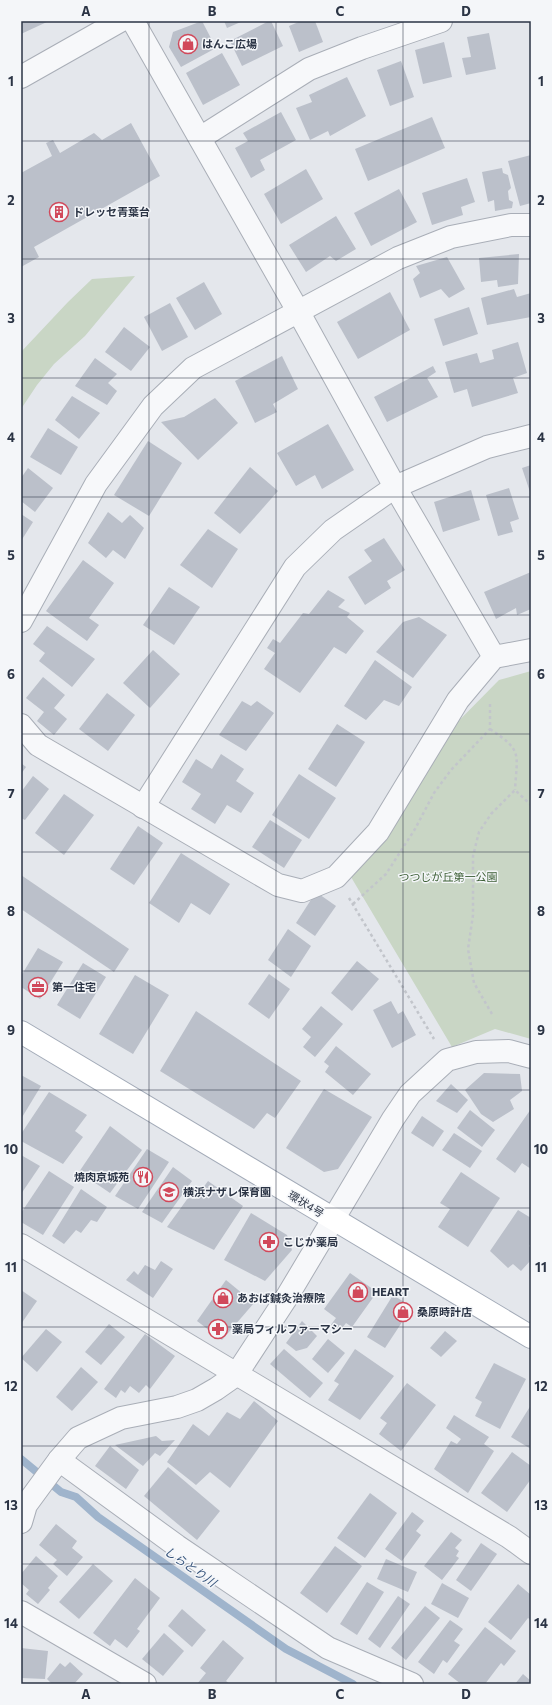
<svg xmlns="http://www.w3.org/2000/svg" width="552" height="1705" font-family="Commissioner,'Noto Sans JP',sans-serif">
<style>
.green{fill:#c9d6c5}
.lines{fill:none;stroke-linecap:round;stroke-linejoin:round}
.stream{stroke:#9fb4cc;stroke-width:8}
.building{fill:#bbc0ca}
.minor-casing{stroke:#a9aeb7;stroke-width:24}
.tertiary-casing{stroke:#a9aeb7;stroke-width:24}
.primary-casing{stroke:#a3abb8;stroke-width:24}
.path{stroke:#c2c5cb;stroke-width:2.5;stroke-dasharray:3 3;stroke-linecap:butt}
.minor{stroke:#f7f8fa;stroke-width:22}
.tertiary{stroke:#f7f8fa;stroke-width:22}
.primary{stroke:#fff;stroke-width:22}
.grid{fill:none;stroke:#2b3445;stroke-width:1;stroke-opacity:0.55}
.labels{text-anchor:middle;stroke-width:3;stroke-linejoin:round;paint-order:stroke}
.poi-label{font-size:11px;font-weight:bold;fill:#2b3445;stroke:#f4f6f9;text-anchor:start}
.park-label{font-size:11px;fill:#3f6138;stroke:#f4f6f9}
.street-label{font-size:11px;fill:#2b3445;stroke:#f4f6f9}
.water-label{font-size:12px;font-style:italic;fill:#34527a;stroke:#f4f6f9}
.neatline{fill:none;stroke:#2b3445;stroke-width:1.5}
.grid-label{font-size:13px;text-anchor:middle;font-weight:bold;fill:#2b3445}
</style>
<rect width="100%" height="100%" fill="#e4e7ec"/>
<g class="green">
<path d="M135 276 85 336 54 364 37 385 21 409V352L68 302 92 279Z"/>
<path d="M531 671V1039L495 1029 452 1047 351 877 426 754 499 680Z"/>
</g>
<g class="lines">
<path class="stream" d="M21 1459 61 1492 76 1497 98 1517 286 1649 353 1684"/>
</g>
<g class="building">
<path d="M21 21H49L21 34Z"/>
<path d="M202 21 216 48 181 67 169 47 173 32Z"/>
<path d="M224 21H243L227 28Z"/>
<path d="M269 21H271L283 46 242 66 230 41Z"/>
<path d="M301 21H315L323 42 299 52 289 26Z"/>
<path d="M489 33 496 69 466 75 462 58 471 57 467 37Z"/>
<path d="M444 42 452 77 423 84 415 50Z"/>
<path d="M222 53 240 85 203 105 186 73Z"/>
<path d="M401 61 414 97 390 106 377 70Z"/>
<path d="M347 77 366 116 330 136 328 131 310 140 296 108 312 102 309 95Z"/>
<path d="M281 112 296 140 260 160 265 170 251 178 235 148 248 141 243 133Z"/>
<path d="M432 117 445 148 368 181 355 149Z"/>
<path d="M131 123 160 176 34 247 39 257 21 267V173L52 156 46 143 53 140 60 153 94 133 102 140Z"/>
<path d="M531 155V203L520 206 508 161Z"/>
<path d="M502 168 503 173 508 175 511 188 508 191 509 200 513 202 512 208 495 211 494 200 488 202 482 172Z"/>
<path d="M306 169 323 199 281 224 264 194Z"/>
<path d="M467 178 475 202 461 207 463 215 432 225 422 193Z"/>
<path d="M399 189 417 222 371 246 354 213Z"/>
<path d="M336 216 356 249 336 261 330 256 306 272 289 245Z"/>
<path d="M519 254 518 284 498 287 497 280 481 282 479 258Z"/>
<path d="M447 257 465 289 449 298 441 289 420 298 413 279 420 273 416 266Z"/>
<path d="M204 282 222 314 195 330 176 298Z"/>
<path d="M514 289 517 297 531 293V317L487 325 481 298Z"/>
<path d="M390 292 410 330 358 359 337 322Z"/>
<path d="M170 303 188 337 162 351 144 317Z"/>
<path d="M469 307 478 334 443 346 434 319Z"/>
<path d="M124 327 150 347 131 371 105 352Z"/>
<path d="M518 342 527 373 513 378 518 393 472 407 467 389 454 393 445 362 477 353 480 363 494 359 492 350Z"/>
<path d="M282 356 298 389 273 404 277 412 255 423 235 381Z"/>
<path d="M95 358 117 374 108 383 117 391 107 405 75 386Z"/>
<path d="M433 366 436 372 427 378 438 397 387 422 374 397Z"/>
<path d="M72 396 100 413 79 439 55 420Z"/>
<path d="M215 398 238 423 198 460 161 422 184 417Z"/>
<path d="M328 424 354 470 322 489 315 475 296 486 277 453Z"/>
<path d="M48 428 78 447 61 475 30 457Z"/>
<path d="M148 441 182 463 149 516 114 495Z"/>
<path d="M531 465V495L522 468Z"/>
<path d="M250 467 278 491 240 534 214 513Z"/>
<path d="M28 468 53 488 35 512 21 501V478Z"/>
<path d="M509 488 519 519 510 522 513 532 498 536 486 495Z"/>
<path d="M471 490 480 520 443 532 434 502Z"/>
<path d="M108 512 122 523 130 515 144 528 125 559 113 550 106 558 88 543Z"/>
<path d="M21 514 33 522 21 541Z"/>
<path d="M208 529 238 549 212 588 180 565Z"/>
<path d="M384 538 405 570 387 581 391 588 365 605 348 577 372 561 364 550Z"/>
<path d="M83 560 114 583 89 618 99 625 87 641 46 611Z"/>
<path d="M531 572V609L517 615 516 608 496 619 484 592Z"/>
<path d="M169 587 200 607 174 645 143 625Z"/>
<path d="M328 590 345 600 338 607 350 613 347 617 364 631 346 654 334 647 300 693 264 669 275 653 267 648 273 639 280 643 303 613 309 614Z"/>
<path d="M419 617 447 635 413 678 376 652 403 622Z"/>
<path d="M47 626 95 659 72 687 39 661 45 653 33 644Z"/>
<path d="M153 650 180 674 150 708 123 683Z"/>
<path d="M375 660 412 687 399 706 384 700 366 720 344 706Z"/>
<path d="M43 677 65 695 54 708 67 719 54 735 37 721 44 712 26 698Z"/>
<path d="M107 693 135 715 108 751 79 729Z"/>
<path d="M242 701 251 706 257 701 274 713 246 751 219 735Z"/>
<path d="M337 724 365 742 336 787 308 769Z"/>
<path d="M221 754 244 769 236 781 254 793 241 813 227 805 215 824 191 809 201 794 182 782 196 759 212 769Z"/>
<path d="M21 763 26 767 21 774Z"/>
<path d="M299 774 336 798 309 839 272 815Z"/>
<path d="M33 776 49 789 25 820 21 818V792Z"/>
<path d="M64 794 94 815 64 855 35 833Z"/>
<path d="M270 820 302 840 284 868 252 847Z"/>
<path d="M138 826 163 843 134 885 110 869Z"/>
<path d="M181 853 230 884 210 915 191 903 179 923 149 903Z"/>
<path d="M21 875 129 949 114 972 21 909Z"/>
<path d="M316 892 336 906 315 936 296 923Z"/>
<path d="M288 929 311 946 291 977 268 960Z"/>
<path d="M38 948 63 962 40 999 21 987V976Z"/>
<path d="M357 961 379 979 352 1011 331 993Z"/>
<path d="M83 963 106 977 80 1019 57 1005Z"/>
<path d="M269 974 290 989 269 1019 248 1004Z"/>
<path d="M135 975 169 995 133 1054 99 1034Z"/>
<path d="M391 1001 398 1014 403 1011 416 1035 392 1048 373 1010Z"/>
<path d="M321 1006 343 1024 315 1057 303 1047 311 1037 302 1029Z"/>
<path d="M196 1011 301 1081 275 1118 267 1113 254 1129 160 1071Z"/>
<path d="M336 1046 371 1074 353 1095 325 1072 329 1066 324 1062Z"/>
<path d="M484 1073 520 1074 522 1091 510 1100 514 1109 493 1122 481 1114 465 1090Z"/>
<path d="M21 1075 41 1086 21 1119Z"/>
<path d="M451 1084 468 1100 457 1113 436 1101Z"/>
<path d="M324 1089 372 1117 338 1169 324 1172 286 1148Z"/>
<path d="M49 1092 87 1115 75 1131 83 1137 63 1164 21 1141V1134Z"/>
<path d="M531 1109V1169L522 1163 515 1173 496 1159Z"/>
<path d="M470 1110 495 1130 482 1147 457 1128Z"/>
<path d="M422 1116 444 1131 433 1147 411 1133Z"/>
<path d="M110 1126 142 1150 110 1193 79 1172Z"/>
<path d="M454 1133 482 1151 470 1168 442 1150Z"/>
<path d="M147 1149 169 1162 138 1209 115 1196Z"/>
<path d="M21 1155 40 1166 21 1194Z"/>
<path d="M173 1167 192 1181 162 1223 142 1212Z"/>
<path d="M49 1171 74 1187 43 1235 21 1222V1213Z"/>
<path d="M461 1172 500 1198 468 1247 438 1227 450 1209 440 1203Z"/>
<path d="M208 1181 243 1206 214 1250 167 1227 188 1198 195 1199Z"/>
<path d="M81 1189 107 1207 97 1222 91 1220 81 1233 76 1230 64 1244 52 1236Z"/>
<path d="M518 1210 531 1218V1243L529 1246 531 1248V1260L521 1271 513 1264 508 1268 490 1251Z"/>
<path d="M251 1213 287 1235 292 1250 265 1281 224 1260Z"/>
<path d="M161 1261 173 1269 153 1298 126 1280 134 1271 138 1275 145 1265 155 1270Z"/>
<path d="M350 1273 377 1292 352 1327 346 1323 339 1332 330 1326 336 1318 324 1309Z"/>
<path d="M226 1280 254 1303 222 1340 197 1321Z"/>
<path d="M21 1290 37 1301 21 1324Z"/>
<path d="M393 1295 412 1307 385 1348 367 1337Z"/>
<path d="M302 1321 317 1336 307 1348 296 1351 286 1343Z"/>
<path d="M109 1324 125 1337 101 1365 85 1352Z"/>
<path d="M46 1329 62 1342 37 1372 21 1358Z"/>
<path d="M445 1331 457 1341 441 1357 430 1348Z"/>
<path d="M145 1334 175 1356 150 1389 146 1385 139 1393 130 1386 125 1393 121 1390 116 1398 104 1389Z"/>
<path d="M328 1339 345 1353 328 1373 312 1359Z"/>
<path d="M284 1349 323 1383 310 1398 270 1364Z"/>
<path d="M355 1349 394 1376 360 1420 328 1400 339 1384 334 1381Z"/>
<path d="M494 1363 526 1379 500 1429 475 1416 482 1402 475 1398Z"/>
<path d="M81 1367 98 1382 72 1411 56 1397Z"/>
<path d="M407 1383 436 1405 401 1451 379 1434 387 1423 380 1418Z"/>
<path d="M254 1401 278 1421 230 1488 210 1472 196 1485 167 1462 193 1424 209 1436 227 1412 240 1419Z"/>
<path d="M531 1405V1449L511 1437Z"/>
<path d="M454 1415 489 1437 484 1444 494 1451 468 1493 434 1469 451 1441 457 1444 461 1439 446 1428Z"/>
<path d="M156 1436 162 1441 175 1440 160 1456 155 1453 143 1466 115 1445Z"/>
<path d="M110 1446 139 1470 126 1489 95 1466Z"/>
<path d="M512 1452 531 1466V1479L507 1512 481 1493Z"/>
<path d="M168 1467 220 1511 197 1540 144 1496Z"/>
<path d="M370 1493 397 1513 365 1558 337 1538Z"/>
<path d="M412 1512 424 1521 416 1531 421 1535 402 1561 385 1549Z"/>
<path d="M56 1524 77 1541 72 1548 83 1557 67 1576 53 1564 57 1560 39 1545Z"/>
<path d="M451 1532 462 1540 455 1548 459 1551 456 1556 459 1558 442 1580 424 1566Z"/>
<path d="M481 1543 497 1554 471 1591 456 1580Z"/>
<path d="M335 1546 362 1566 327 1613 300 1593Z"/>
<path d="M36 1556 58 1576 48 1588 50 1590 38 1604 26 1594 29 1590 21 1583V1574Z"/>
<path d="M386 1559 417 1572 408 1592 377 1579Z"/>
<path d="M93 1564 113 1581 79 1619 59 1602Z"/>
<path d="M135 1578 160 1598 137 1629 140 1631 127 1648 115 1639 110 1646 93 1633Z"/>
<path d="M367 1582 384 1592 357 1635 340 1624Z"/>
<path d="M442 1583 469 1598 458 1618 431 1604Z"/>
<path d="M518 1584 531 1595V1620L528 1618 511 1640 488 1622Z"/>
<path d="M398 1596 410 1604 380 1648 368 1639Z"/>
<path d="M425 1606 440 1618 406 1660 391 1648Z"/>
<path d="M182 1609 206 1630 192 1647 168 1626Z"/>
<path d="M450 1620 463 1629 454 1641 460 1645 447 1663 443 1660 434 1674 418 1662Z"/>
<path d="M485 1627 516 1651 504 1666 501 1663 485 1684H461L448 1674Z"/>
<path d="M164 1633 184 1651 163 1676 142 1659Z"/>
<path d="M223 1640 244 1658 226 1681 230 1684H197L206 1673 200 1668Z"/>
<path d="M21 1648 48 1651 45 1679 21 1678Z"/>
<path d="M70 1662 83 1674 74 1684H52L47 1679 60 1663 65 1667Z"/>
<path d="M523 1674 531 1681V1684H515Z"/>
</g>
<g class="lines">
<defs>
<g id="minor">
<path d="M133 21 298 311 395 487 494 657"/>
<path d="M200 138 309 69 362 48 441 21"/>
<path d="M21 621 96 484 153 406 193 368 398 258 451 237 511 225H531"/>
<path d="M21 725 38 745 278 885 302 891 336 877 378 832 458 700 494 657 531 650"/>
<path d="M143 807 295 567 333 530 395 487 487 447 531 436"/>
<path d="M21 1245 509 1537 531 1553"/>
<path d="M59 1460 177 1546 328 1648 412 1684"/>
<path d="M21 1522 26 1505 59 1460 78 1438 121 1418 177 1407 197 1400 216 1389 236 1375 285 1300 393 1119 410 1094 447 1060 476 1052 509 1051 531 1057"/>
<path d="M21 1612 145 1684"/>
</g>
<path id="tertiary" d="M21 77 120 21"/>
<path id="primary" d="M21 1032 531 1337"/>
</defs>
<use href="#minor" class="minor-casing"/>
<use href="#tertiary" class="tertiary-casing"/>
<use href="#primary" class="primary-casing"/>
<g class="path">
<path d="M490 729C523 751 517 753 515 790"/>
<path d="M349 898 434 1039"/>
<path d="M353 904 386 874 415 829 434 793 451 770 490 729V702"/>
<path d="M492 1014 474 983 468 949 473 915V856L479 832 491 814 515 790 531 805"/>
</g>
<use href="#minor" class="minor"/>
<use href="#tertiary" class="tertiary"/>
<use href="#primary" class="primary"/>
</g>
<path class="grid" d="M149 21V1684M276 21V1684M403 21V1684M21 141H531M21 259H531M21 378H531M21 497H531M21 615H531M21 734H531M21 852H531M21 971H531M21 1090H531M21 1208H531M21 1327H531M21 1446H531M21 1564H531"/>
<defs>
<symbol id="shop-ring" viewBox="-11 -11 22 22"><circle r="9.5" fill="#f4f6f9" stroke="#d1495b" stroke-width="1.5"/><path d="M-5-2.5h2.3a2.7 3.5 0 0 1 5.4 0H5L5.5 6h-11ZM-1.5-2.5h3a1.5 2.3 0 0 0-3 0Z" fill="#d1495b"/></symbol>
<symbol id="building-ring" viewBox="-11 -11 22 22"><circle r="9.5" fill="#f4f6f9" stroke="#d1495b" stroke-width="1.5"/><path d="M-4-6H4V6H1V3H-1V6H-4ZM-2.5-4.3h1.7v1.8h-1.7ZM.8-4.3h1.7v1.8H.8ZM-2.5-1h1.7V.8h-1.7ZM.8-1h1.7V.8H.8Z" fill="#d1495b"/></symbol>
<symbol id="office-ring" viewBox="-11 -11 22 22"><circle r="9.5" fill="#f4f6f9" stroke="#d1495b" stroke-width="1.5"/><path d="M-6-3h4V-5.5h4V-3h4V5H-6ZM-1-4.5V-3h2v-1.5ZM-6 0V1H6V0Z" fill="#d1495b"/></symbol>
<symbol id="restaurant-ring" viewBox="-11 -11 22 22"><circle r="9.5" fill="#f4f6f9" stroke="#d1495b" stroke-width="1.5"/><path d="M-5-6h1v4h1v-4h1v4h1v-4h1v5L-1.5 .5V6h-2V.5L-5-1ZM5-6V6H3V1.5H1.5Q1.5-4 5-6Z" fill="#d1495b"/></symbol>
<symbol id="school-ring" viewBox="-11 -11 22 22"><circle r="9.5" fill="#f4f6f9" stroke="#d1495b" stroke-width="1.5"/><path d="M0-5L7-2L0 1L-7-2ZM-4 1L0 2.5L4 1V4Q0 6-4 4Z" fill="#d1495b"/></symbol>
<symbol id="pharmacy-ring" viewBox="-11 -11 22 22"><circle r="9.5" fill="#f4f6f9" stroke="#d1495b" stroke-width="1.5"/><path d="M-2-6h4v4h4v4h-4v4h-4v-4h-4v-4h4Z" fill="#d1495b"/></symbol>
</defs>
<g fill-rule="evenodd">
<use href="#shop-ring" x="177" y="33" width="22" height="22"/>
<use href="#building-ring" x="48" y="201" width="22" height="22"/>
<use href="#office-ring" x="27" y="976" width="22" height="22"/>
<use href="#restaurant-ring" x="132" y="1166" width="22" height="22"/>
<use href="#school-ring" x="158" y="1181" width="22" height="22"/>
<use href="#pharmacy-ring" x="258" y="1231" width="22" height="22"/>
<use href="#shop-ring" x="347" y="1281" width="22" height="22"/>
<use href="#shop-ring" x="212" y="1287" width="22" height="22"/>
<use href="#shop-ring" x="392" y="1301" width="22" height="22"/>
<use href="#pharmacy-ring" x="207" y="1318" width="22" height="22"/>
</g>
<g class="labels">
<g class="poi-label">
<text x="202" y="48">はんこ広場</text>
<text x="73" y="216">ドレッセ青葉台</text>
<text x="52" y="991">第一住宅</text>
<text x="129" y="1181" text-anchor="end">焼肉京城苑</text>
<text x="183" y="1196">横浜ナザレ保育園</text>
<text x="283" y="1246">こじか薬局</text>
<text x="372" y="1296">HEART</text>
<text x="237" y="1302">あおば鍼灸治療院</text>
<text x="417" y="1316">桑原時計店</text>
<text x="232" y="1333">薬局フィルファーマシー</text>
</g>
<g class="park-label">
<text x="448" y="881">つつじが丘第一公園</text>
</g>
<g class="street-label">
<text transform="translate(306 1204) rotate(31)" y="4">環状4号</text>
</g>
<g class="water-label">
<text transform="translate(190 1567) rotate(35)" y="4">しらとり川</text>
</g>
</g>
<rect width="552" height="1705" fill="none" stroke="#f4f6f9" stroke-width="44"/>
<rect x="22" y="22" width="508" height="1661" class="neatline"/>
<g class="grid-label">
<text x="86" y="16">A</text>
<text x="212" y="16">B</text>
<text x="340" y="16">C</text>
<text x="466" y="16">D</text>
<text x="11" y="86">1</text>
<text x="541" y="86">1</text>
<text x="11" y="205">2</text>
<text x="541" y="205">2</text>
<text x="11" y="323">3</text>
<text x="541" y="323">3</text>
<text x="11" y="442">4</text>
<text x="541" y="442">4</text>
<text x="11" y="560">5</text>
<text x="541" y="560">5</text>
<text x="11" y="679">6</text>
<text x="541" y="679">6</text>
<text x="11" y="798">7</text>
<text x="541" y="798">7</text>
<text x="11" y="916">8</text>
<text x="541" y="916">8</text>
<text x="11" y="1035">9</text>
<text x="541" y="1035">9</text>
<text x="11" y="1154">10</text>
<text x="541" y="1154">10</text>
<text x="11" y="1272">11</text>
<text x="541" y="1272">11</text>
<text x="11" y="1391">12</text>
<text x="541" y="1391">12</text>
<text x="11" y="1510">13</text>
<text x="541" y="1510">13</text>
<text x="11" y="1628">14</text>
<text x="541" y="1628">14</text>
<text x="86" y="1699">A</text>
<text x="212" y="1699">B</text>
<text x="340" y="1699">C</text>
<text x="466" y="1699">D</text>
</g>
</svg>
